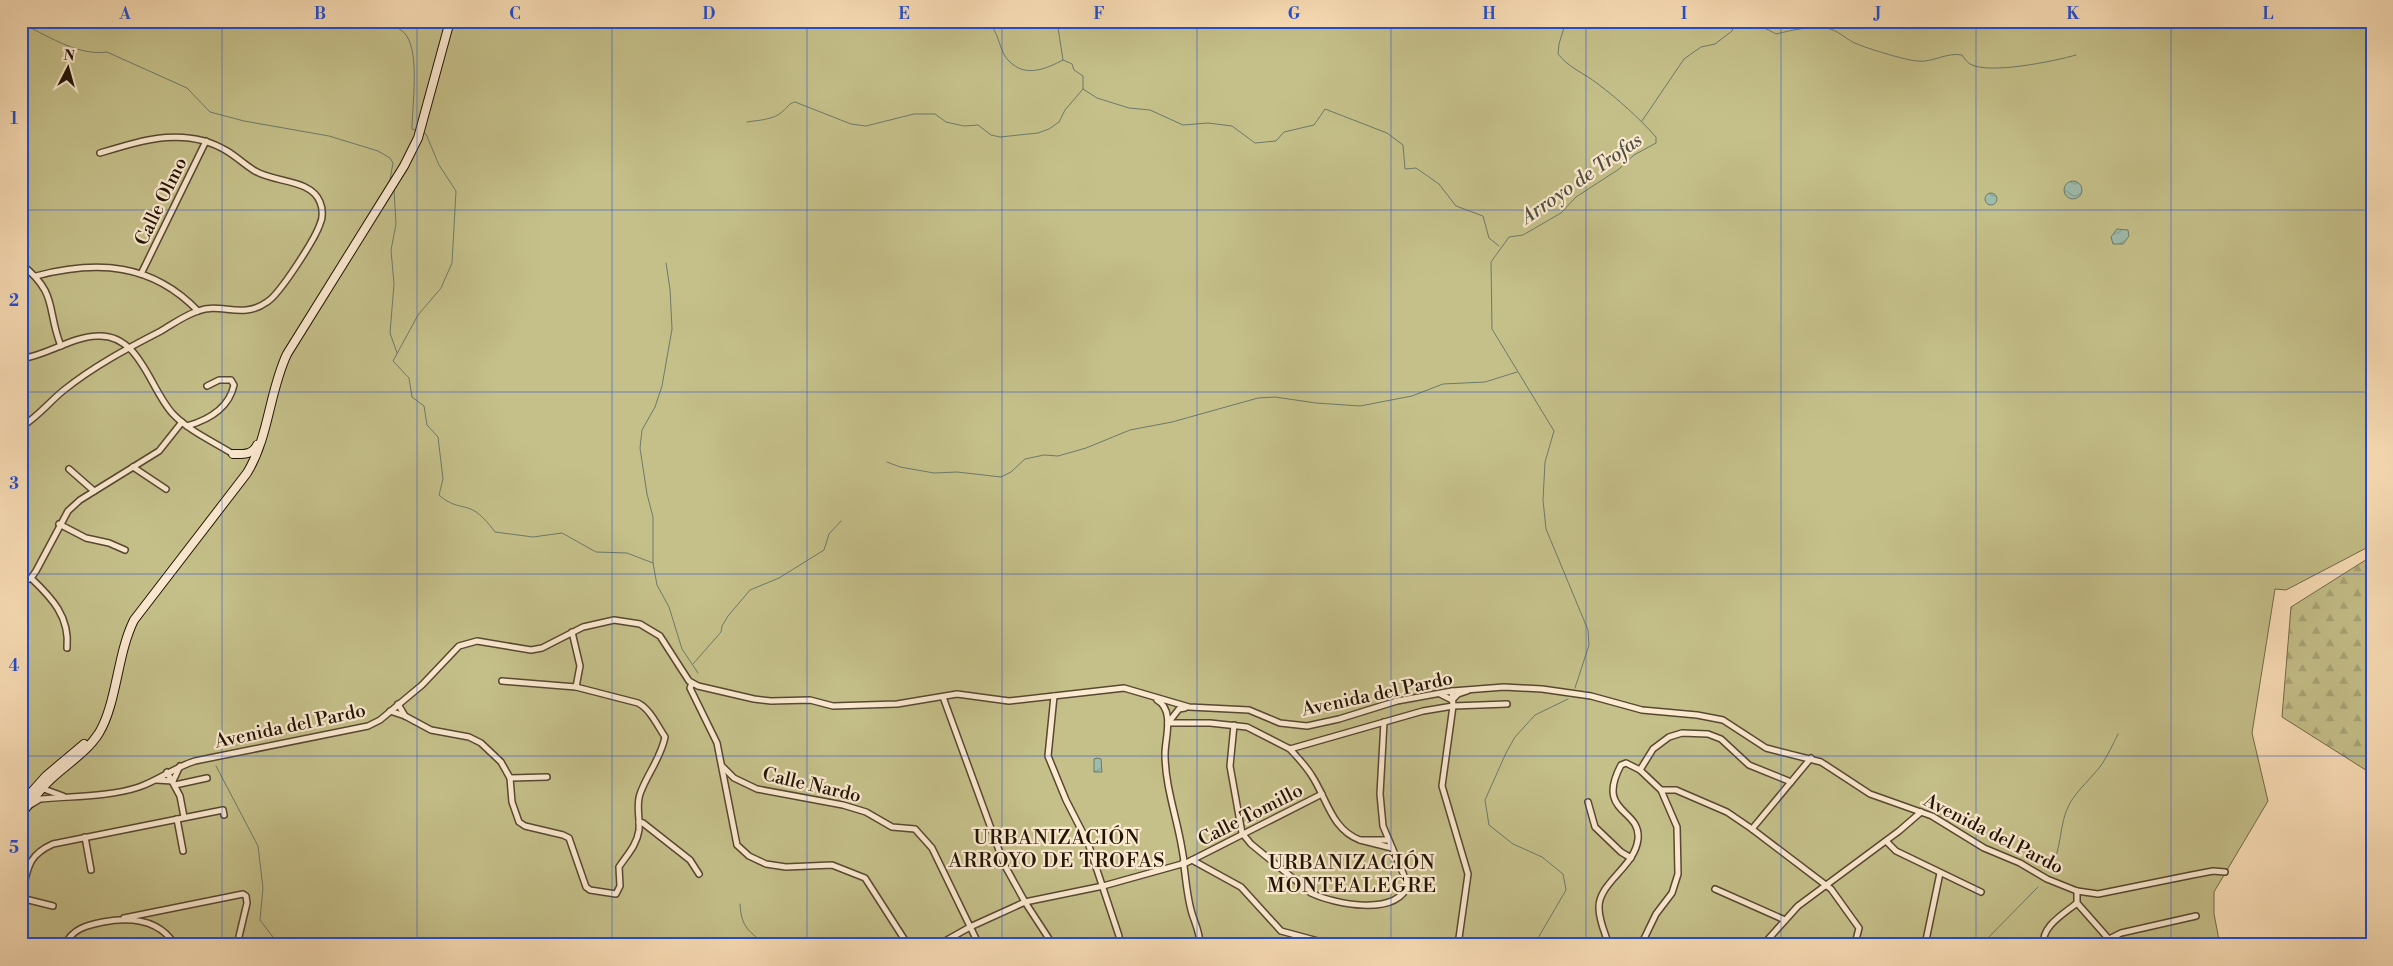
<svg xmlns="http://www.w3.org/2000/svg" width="2393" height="966" font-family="'Libre Bodoni',serif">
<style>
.forest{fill:url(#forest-firs);stroke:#726a48}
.park{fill:#c5c08a;stroke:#726a48}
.water{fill:url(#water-waves);stroke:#6c7a6a}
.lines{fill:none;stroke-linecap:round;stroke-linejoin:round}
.stream{stroke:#6c7a6a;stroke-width:1}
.minor-casing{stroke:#574832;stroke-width:8}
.secondary-casing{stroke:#201505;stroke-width:10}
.minor{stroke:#fcead1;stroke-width:5}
.secondary{stroke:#fcead1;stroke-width:8}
.grid{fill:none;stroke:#1d4ed8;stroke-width:1;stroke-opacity:0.55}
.labels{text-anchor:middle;stroke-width:4.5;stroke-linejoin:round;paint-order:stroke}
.street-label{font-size:19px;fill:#201505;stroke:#fcead1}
.water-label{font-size:20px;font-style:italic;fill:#4c5040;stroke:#fcead1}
.neighbourhood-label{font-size:20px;letter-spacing:1px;fill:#201505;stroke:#fcead1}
.neatline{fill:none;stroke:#1d4ed8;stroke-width:2}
.grid-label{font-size:16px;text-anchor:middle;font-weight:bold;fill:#1d4ed8}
</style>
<defs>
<pattern id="forest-firs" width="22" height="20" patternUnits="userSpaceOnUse" patternTransform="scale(1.25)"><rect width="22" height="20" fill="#c5c08a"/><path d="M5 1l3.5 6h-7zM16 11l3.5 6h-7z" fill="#a9a476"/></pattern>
<pattern id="water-waves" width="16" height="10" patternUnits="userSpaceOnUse" patternTransform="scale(1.25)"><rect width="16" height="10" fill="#9fbdae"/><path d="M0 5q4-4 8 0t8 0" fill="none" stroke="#89a294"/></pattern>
</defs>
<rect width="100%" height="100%" fill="#fbdfb8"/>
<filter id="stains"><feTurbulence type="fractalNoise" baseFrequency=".004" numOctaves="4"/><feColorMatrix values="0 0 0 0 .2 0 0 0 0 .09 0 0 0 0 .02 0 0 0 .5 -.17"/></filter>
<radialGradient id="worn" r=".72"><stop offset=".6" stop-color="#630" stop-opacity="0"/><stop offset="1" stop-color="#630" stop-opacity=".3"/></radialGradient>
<path class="forest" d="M2372 556V774L2282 717 2291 607Z"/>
<path class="park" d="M21 21H2372V545L2286 590 2275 589 2252 733 2268 801 2214 892V914L2220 945H21Z"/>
<g class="water">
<circle cx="2073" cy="190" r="9"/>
<circle cx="1991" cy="199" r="6"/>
<path d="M2117 229 2128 230 2129 236 2123 244H2113L2111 237Z"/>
<path d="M1097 758 1101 759 1102 772H1094V759Z"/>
</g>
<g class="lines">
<g class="stream">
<path d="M386 21C391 25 402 29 406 35 420 54 412 106 412 129L415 130"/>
<path d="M938 21H956"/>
<path d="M986 21C992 24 994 30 997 36 1000 44 1003 56 1009 61 1025 78 1046 69 1063 60L1072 64 1074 70 1083 76V89L1097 98 1129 108 1150 110 1183 125 1208 123 1232 126 1255 143 1276 141 1284 132 1314 125 1325 109 1387 133 1403 145 1405 169 1416 168 1439 184 1456 206 1483 216 1489 238 1499 246"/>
<path d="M1057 21 1063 60"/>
<path d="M1566 21 1559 44 1558 54C1569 68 1584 73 1598 84 1619 100 1639 118 1656 137V143L1634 155 1619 169 1576 197 1561 213 1523 235 1509 237 1491 262 1492 329 1554 431 1545 462 1543 500 1546 529 1588 630 1589 645 1575 688"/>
<path d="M21 25 27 26C51 38 80 56 107 52L187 88 210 112 244 121 329 136 378 151 390 158 393 163 390 180"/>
<path d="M1733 27C1748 18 1763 27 1776 34 1793 30 1809 26 1826 28 1839 30 1846 40 1857 44 1869 49 1905 60 1917 61 1933 63 1946 52 1962 55 1964 58 1967 62 1970 64 1989 75 2055 61 2076 55"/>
<path d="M1642 121 1684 59 1701 47 1715 44 1732 31 1735 21"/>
<path d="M747 122C759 120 773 120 782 112 788 107 788 104 795 102L851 124 866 126 914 114H935L946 122 964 126 978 125 991 135 1000 137 1038 133 1049 129 1059 122 1065 110 1083 89"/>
<path d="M423 133 426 134 439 165 456 191 452 263 441 288 418 315 393 361 409 378 412 397 424 406 427 425 438 437 443 479 439 495C449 504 456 505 468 508 479 511 489 524 495 532L533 537 562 533 596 552 627 553 653 563"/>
<path d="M394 190 396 224 391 250 394 284 390 333 397 353"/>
<path d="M666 263 670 289 672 329 662 386 655 407 642 430 640 448 647 494 653 517V563L657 585 669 607 682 649 698 673"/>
<path d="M887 462 900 467 934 473 957 472 1001 477 1011 472 1025 459 1044 455 1058 456 1086 448 1130 430 1172 422 1258 398 1275 397 1316 403 1360 406 1412 396 1443 384 1485 382 1517 372"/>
<path d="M693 664 721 632 722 626 728 616 750 590 779 578 824 550 829 534 841 521"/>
<path d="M216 766 258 846 263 888 260 920 279 945"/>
<path d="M2050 869C2063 849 2058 824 2070 803 2078 789 2092 778 2102 764 2108 755 2113 744 2118 734"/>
<path d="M740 904C741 927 749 932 767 945"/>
<path d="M1534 945 1566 890 1563 874 1542 857 1513 844 1489 825 1485 800 1506 753 1515 737 1535 715 1568 699"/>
<path d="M1981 945 2038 887"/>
</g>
<defs>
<g id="minor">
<path d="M21 264C59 294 46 309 61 346"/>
<path d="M141 274 206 141"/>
<path d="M36 276C97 260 152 263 198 311"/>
<path d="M21 359C48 355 71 337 97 336 140 333 150 390 173 414 189 431 214 442 233 454"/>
<path d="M187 426C208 420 229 408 234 385L231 380H219L207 386"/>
<path d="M21 427C38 417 49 402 64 390 94 366 128 348 161 331 173 324 185 315 198 311 221 302 242 320 267 302 280 294 315 239 320 224 323 218 323 209 320 202 311 179 275 183 255 171 245 165 237 157 227 151 186 126 143 140 100 153"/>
<path d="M133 467 166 489"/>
<path d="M69 469 94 491"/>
<path d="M59 524 86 538 109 543 125 550"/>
<path d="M31 578C52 598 70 617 67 648"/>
<path d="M21 583 31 578 36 571 68 511 80 500 159 451 182 422"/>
<path d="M572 632 580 666 576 687"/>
<path d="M692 683 690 688 717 743 737 845 749 856 766 864 786 867 832 865 865 878 908 945"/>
<path d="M1452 691 1453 706 1442 786 1468 874 1458 945"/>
<path d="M1440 694 1452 700 1458 694 1467 691"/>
<path d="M1054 696 1048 756 1066 800 1088 843 1119 936"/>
<path d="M943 697 1004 864 1025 902 1053 945"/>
<path d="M1157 700C1175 710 1165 738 1165 754 1165 786 1177 818 1182 849L1184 861 1182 864 1184 866C1186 881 1187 895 1191 910 1194 922 1200 931 1200 945"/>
<path d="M398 704 405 716"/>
<path d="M390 711 405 716 431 730 469 737 481 743 501 762 510 778 512 802 519 822 525 826 563 835 569 838 586 887 590 890 616 894 620 886 619 867C627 855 637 845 639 830 640 817 636 806 640 794 647 774 661 758 665 737 657 725 650 709 638 703L576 687 502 681"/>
<path d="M1168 723H1210L1247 727 1290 749 1423 711 1453 706 1507 704"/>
<path d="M1168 723 1179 709 1185 708"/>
<path d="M1234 725 1230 766 1242 833 1251 844 1311 893C1334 904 1396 917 1408 885L1383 826 1380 794 1384 722"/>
<path d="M1290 749C1298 758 1306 766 1312 776 1327 799 1332 830 1360 840"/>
<path d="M722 766 734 778 757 789 843 805 866 812 892 827 915 829 932 848 979 945"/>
<path d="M1640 770 1653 749 1669 737 1682 733 1708 734 1721 739 1749 765 1791 782"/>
<path d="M167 772 180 796 184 817"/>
<path d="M510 778 547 777"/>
<path d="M156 780 173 781"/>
<path d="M173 781 180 766"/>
<path d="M175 785 207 778"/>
<path d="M41 788 63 796"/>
<path d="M1588 802 1595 827 1621 852 1631 858"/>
<path d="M30 805 40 799C72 796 109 797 139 787 159 780 175 767 195 761L368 726 380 720 422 685 459 646 477 641 531 650 542 648 583 627 614 620 640 624 660 636 689 681 698 686 754 699 771 701 810 700 833 706 897 704 957 694 1009 701 1124 688 1189 707 1249 710 1280 723 1307 726 1339 719 1397 701 1452 691 1504 687 1542 689 1591 696 1642 710 1697 715 1723 720 1766 748 1821 762 1870 794 1932 816 1984 848 2020 863 2047 879 2077 891 2098 894 2192 875 2213 871 2225 872"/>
<path d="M177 819 183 851"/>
<path d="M639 822 643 823 690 860 699 874"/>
<path d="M1752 829 1811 758"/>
<path d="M85 837 91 870"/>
<path d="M1388 840H1360L1392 848"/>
<path d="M1886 841 1896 851 1981 892"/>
<path d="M1192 860 1322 794"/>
<path d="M1186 863 1192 860 1241 887 1281 931 1333 945"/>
<path d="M1715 889 1785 920"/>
<path d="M2077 891V903L2114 945"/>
<path d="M21 897C28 870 26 856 53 844L223 810 224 815"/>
<path d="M21 898 53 906"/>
<path d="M124 918 243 894 246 896 247 903 237 945"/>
<path d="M2109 939 2121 933 2196 916"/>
<path d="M65 945C72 929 87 925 103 922 130 917 159 919 175 945"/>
<path d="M938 945 970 927 1025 902 1103 886 1182 864"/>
<path d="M1609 945C1605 933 1599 921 1599 908 1598 883 1635 867 1638 839 1641 808 1595 814 1621 765L1626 763 1640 770 1661 790H1676L1727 812 1752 829 1831 889 1859 928 1856 940 1851 945"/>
<path d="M1641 945 1656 914 1672 893 1678 874 1677 827 1661 790"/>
<path d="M1763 945 1798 906 1899 831 1921 812"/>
<path d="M1925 945 1940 873"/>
<path d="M2044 945C2040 927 2065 913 2077 903"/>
</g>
<g id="secondary">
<path d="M233 454C243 454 253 455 257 445"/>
<path d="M21 804 46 776 84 744"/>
<path d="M21 814C31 802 40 789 51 779 67 764 87 752 99 733 117 703 117 654 134 620L247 473C269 437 269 392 287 354L404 166 418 138 450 21"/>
</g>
</defs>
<use href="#minor" class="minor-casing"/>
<use href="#secondary" class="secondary-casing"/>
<use href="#minor" class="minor"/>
<use href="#secondary" class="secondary"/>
</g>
<path class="grid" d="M222 21V945M417 21V945M612 21V945M807 21V945M1002 21V945M1197 21V945M1391 21V945M1586 21V945M1781 21V945M1976 21V945M2171 21V945M21 210H2372M21 392H2372M21 574H2372M21 756H2372"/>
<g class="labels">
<g class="street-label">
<text transform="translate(160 201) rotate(-64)" y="7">Calle Olmo</text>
<text transform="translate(1377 693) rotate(-12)" y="7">Avenida del Pardo</text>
<text transform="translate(290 725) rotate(-12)" y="7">Avenida del Pardo</text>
<text transform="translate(812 784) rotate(13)" y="7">Calle Nardo</text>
<text transform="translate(1250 814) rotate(-27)" y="7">Calle Tomillo</text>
<text transform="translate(1994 833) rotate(27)" y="7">Avenida del Pardo</text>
</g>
<g class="water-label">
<text transform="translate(1581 178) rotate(-35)" y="7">Arroyo de Trofas</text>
</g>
<g class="neighbourhood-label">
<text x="1057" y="844">URBANIZACIÓN<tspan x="1057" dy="23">ARROYO DE TROFAS</tspan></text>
<text x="1352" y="869">URBANIZACIÓN<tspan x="1352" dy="23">MONTEALEGRE</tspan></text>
</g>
</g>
<rect width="2393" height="966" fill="none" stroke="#fbdfb8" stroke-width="55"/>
<g transform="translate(68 68) rotate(6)" stroke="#fcead1" stroke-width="4" paint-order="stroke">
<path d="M0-4L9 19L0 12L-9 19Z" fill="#201505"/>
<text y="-8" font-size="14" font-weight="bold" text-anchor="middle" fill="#201505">N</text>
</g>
<rect x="28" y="28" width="2338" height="910" class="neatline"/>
<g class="grid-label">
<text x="125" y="19">A</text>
<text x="320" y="19">B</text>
<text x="515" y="19">C</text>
<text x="709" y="19">D</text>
<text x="904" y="19">E</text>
<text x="1099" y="19">F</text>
<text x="1294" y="19">G</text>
<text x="1489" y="19">H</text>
<text x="1684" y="19">I</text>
<text x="1878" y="19">J</text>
<text x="2073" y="19">K</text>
<text x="2268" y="19">L</text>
<text x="14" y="124">1</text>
<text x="14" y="306">2</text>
<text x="14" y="489">3</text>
<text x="14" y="671">4</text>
<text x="14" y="853">5</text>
</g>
<rect width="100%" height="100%" filter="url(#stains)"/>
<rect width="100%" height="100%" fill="url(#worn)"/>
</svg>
